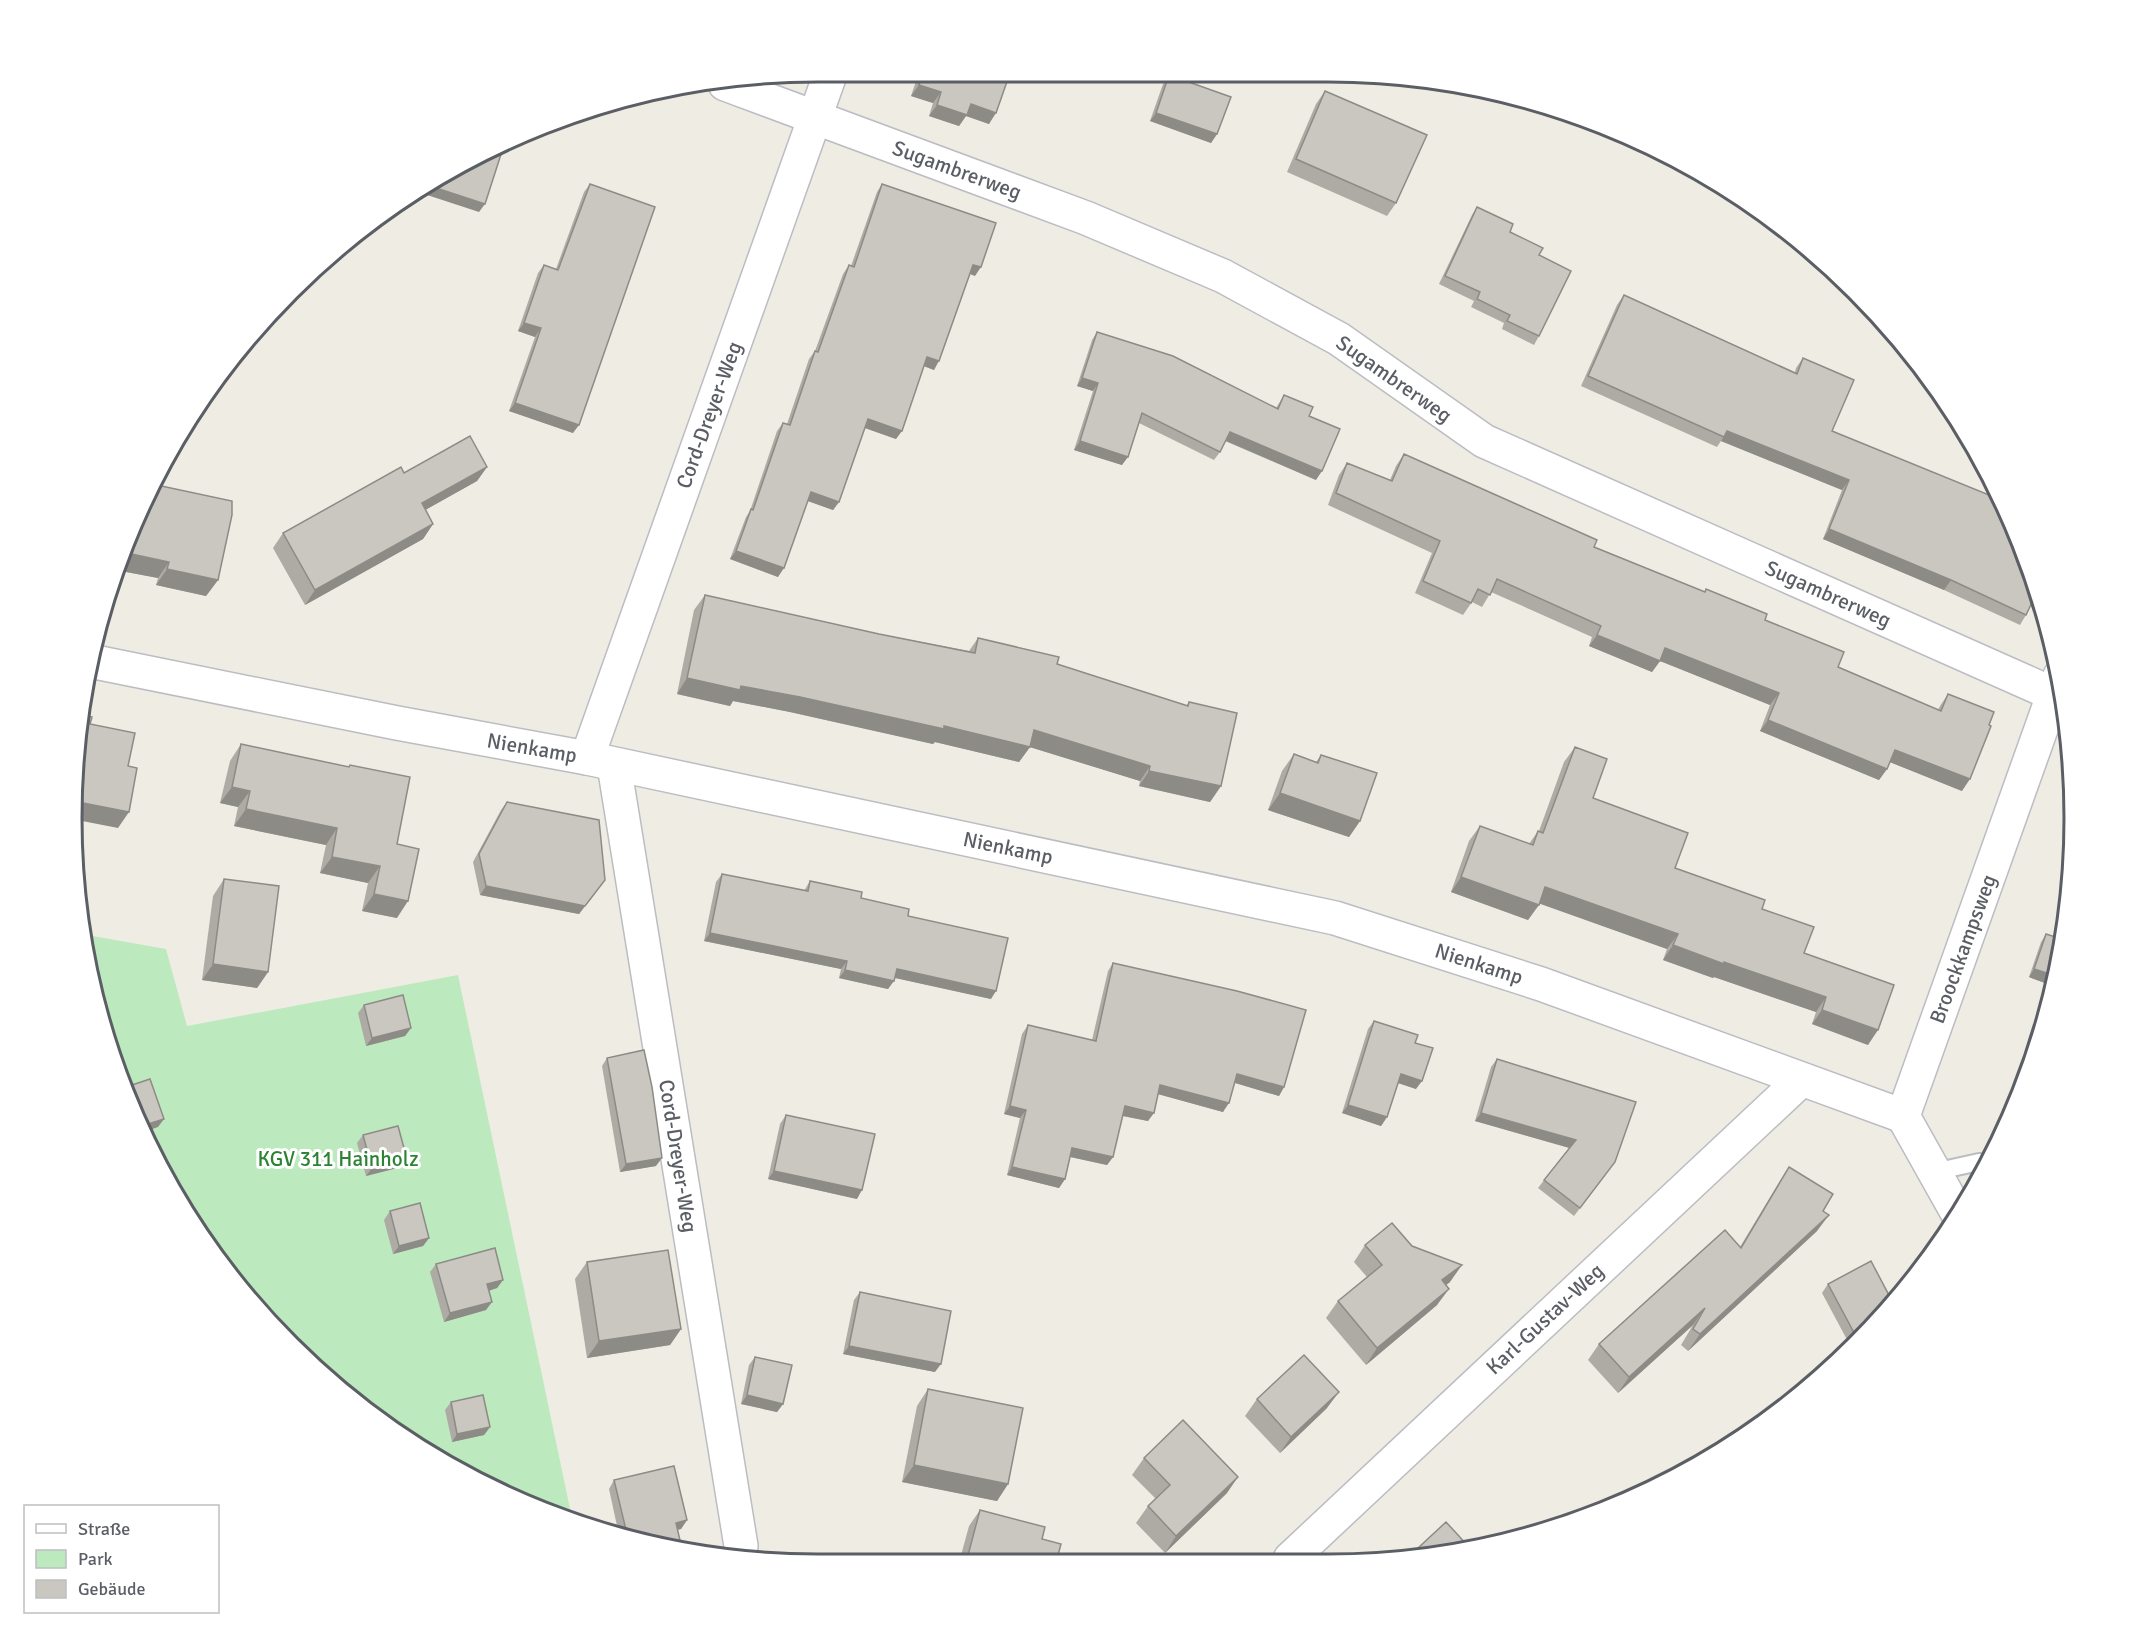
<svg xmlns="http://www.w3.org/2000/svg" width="2146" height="1637" font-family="Signika,sans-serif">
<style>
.green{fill:#bde9bf}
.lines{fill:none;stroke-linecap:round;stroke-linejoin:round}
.service-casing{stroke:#bbbdc3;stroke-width:20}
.minor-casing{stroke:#bbbdc3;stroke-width:36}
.service{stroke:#fff;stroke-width:16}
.minor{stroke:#fff;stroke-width:33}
.wall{fill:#aeaba5}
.shaded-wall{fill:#8d8b86}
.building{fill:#cac7c0;stroke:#8d8b86;stroke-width:1.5}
.labels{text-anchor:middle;stroke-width:6;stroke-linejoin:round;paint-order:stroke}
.street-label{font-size:21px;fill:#5b5f65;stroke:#fff}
.park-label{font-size:21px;fill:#2d8334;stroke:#fff}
.rim{fill:none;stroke:#5b5f65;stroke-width:3}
</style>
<rect width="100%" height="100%" fill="#efede3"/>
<path class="green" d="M87 935 166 949 187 1026 458 975 573 1523 404 1439 291 1347 198 1234 112 1059Z"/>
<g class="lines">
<defs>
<path id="service" d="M1934 1172 1979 1162 1986 1163"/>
<g id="minor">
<path d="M725 84 1086 218 1223 276 1339 339 1484 441 2053 694"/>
<path d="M90 661 397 723 587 758 1335 918 1541 984 1903 1116"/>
<path d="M587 758 831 72"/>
<path d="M614 765 741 1546"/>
<path d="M1958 1214 1903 1116 2060 676"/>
<path d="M1290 1559 1801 1080"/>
</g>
</defs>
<use href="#service" class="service-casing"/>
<use href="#minor" class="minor-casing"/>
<use href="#service" class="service"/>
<use href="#minor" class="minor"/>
</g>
<g class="wall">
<path d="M919 72 1010 73 989 124 966 116 959 126 929 116 933 103 911 96Z"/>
<path d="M1169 75 1217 134 1211 143 1150 121 1163 84Z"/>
<path d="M1325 91 1396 203 1387 216 1287 172 1316 104Z"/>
<path d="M590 184 573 433 509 411 535 337 518 331 538 273 544 265 556 269 584 192Z"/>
<path d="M882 184 975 276 970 274 934 370 924 366 896 439 865 428 839 502 833 510 808 501 778 577 730 559 746 517 750 511 777 431 783 423 787 424 809 359 815 351 843 274 849 265 851 266 877 192Z"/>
<path d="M1477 207 1539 255V336L1534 345 1502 329 1504 323 1471 307 1474 301 1439 284 1472 215Z"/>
<path d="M1624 295 1795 372 1796 368 1803 358 1832 431 2020 564 2026 615 2020 625 1944 590 1823 539 1842 490 1721 441 1717 447 1581 386 1617 305Z"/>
<path d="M1097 332 1276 408 1284 395 1309 416 1316 480 1225 441 1220 452 1214 460 1139 423 1122 465 1074 450 1093 391 1077 386 1092 340Z"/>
<path d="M1404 454 1594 547 1704 592 1706 589 1765 620 1838 667 1938 710 1940 706 1948 694 1962 791 1890 762 1887 769 1879 780 1760 731 1770 705 1660 661 1652 672 1589 646 1592 637 1491 592 1482 607 1472 602 1463 615 1415 593 1432 553 1328 505 1339 475 1347 463 1390 480 1396 466Z"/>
<path d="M487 467 477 481 425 510 433 524 423 539 305 605 273 548 283 533 404 473Z"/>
<path d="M149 488 218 580 206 596 156 585 158 578 121 571Z"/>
<path d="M705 595 879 634 969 651 978 638 1057 664 1186 706 1189 702 1221 786 1210 802 1139 786 1140 781 1030 747 1019 762 935 742 933 744 790 712 733 701 730 706 677 694 694 610Z"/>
<path d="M241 744 348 767 350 765 397 844V918L362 911 368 883 320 873 326 845 234 826 238 807 220 803 230 761Z"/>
<path d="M1575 747 1593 798 1675 868 1762 909 1804 953 1868 1045 1812 1024 1816 1012 1714 977 1713 978 1663 960 1667 949 1539 903 1528 920 1451 892 1469 841 1480 826 1529 844 1538 831H1539L1564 762Z"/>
<path d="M1294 754 1316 762 1321 755 1360 821 1349 837 1268 810 1282 771Z"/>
<path d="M507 802 599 888 579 914 480 895 473 862 501 810Z"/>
<path d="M722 874 804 891 810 881 908 916 991 999 895 978 888 989 839 978 841 969 704 941 716 882Z"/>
<path d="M224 879 268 972 257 988 202 980 213 896Z"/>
<path d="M2046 934 2060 964 2053 986 2029 977 2041 942Z"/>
<path d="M1113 963 1284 1087 1279 1096 1235 1083 1223 1112 1158 1094 1148 1121 1122 1116 1113 1157 1107 1165 1070 1157 1065 1179 1059 1188 1007 1175 1020 1118 1004 1114 1022 1034 1028 1025 1092 1040 1108 971Z"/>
<path d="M364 1005 411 1028 405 1036 366 1046 358 1013Z"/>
<path d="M1374 1021 1415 1043 1416 1089 1398 1083 1387 1117 1381 1126 1342 1113 1368 1029Z"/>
<path d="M607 1058 656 1166 620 1172 602 1066Z"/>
<path d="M1497 1059 1615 1162 1574 1216 1538 1188 1569 1148 1475 1121 1491 1067Z"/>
<path d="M786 1115 857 1199 768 1179 780 1124Z"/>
<path d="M363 1135 401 1167 366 1176 357 1143Z"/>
<path d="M1789 1167 1823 1211 1817 1231 1688 1351 1681 1345 1693 1325 1618 1393 1588 1360 1599 1344 1740 1247 1778 1184Z"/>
<path d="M390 1211 429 1238 423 1246 393 1254 384 1220Z"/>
<path d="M1365 1245 1412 1246 1450 1282 1446 1285 1437 1305 1366 1365 1326 1318 1338 1301 1367 1277 1354 1262Z"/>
<path d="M587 1262 681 1329 670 1345 587 1358 575 1279Z"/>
<path d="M436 1264 503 1280 497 1288 489 1291 486 1310 444 1322 430 1272Z"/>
<path d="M1828 1284 1892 1301 1856 1346 1852 1349 1822 1293Z"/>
<path d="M860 1292 935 1372 843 1354 854 1300Z"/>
<path d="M755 1357 783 1404 777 1412 741 1404 749 1365Z"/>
<path d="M928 1389 1008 1484 997 1501 902 1482 917 1406Z"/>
<path d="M1257 1399 1327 1408 1280 1453 1245 1416Z"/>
<path d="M451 1402 490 1427 484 1435 452 1442 445 1410Z"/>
<path d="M1144 1458 1227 1493 1165 1553 1136 1523 1148 1506 1156 1499 1132 1475Z"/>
<path d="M614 1480 687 1520 681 1529 677 1530 682 1549 619 1535 609 1489Z"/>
<path d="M980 1510 1042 1539 1057 1559H960L969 1526Z"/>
<path d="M1418 1548H1470L1425 1559H1414L1412 1556Z"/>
</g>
<g class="shaded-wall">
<path d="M919 85 941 92 933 103 911 96Z"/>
<path d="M971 104 996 113 989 124 966 116 959 126 929 116 937 105Z"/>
<path d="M1156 113 1217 134 1211 143 1150 121Z"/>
<path d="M427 185 485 204 479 212 421 193Z"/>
<path d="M973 265 981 267 975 276 968 273Z"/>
<path d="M524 323 541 328 535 337 518 331Z"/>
<path d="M927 357 939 361 934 370 921 365Z"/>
<path d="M1082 378 1098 383 1093 391 1077 386Z"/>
<path d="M515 403 579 425 573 433 509 411Z"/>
<path d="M868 419 902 431 896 439 862 427Z"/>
<path d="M1727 431 1849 480 1842 490 1721 441Z"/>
<path d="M1230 432 1322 471 1316 480 1224 440Z"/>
<path d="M1080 441 1128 457 1122 465 1074 450Z"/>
<path d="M487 467 477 481 411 518 422 503Z"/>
<path d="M811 492 839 502 833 510 805 500Z"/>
<path d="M433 524 423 539 305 605 315 590Z"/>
<path d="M1829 529 1951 580 1944 590 1823 539Z"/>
<path d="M736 551 784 568 778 577 730 559Z"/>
<path d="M127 553 169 562 158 578 121 571Z"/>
<path d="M167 569 218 580 206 596 156 585Z"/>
<path d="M1597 635 1665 648 1779 693 1770 705 1660 661 1652 672 1589 646Z"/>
<path d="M687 678 741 686 800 697 944 726 1030 747 1019 762 935 742 933 744 790 712 733 701 730 706 677 694Z"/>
<path d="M1768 720 1887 769 1879 780 1760 731Z"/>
<path d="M1034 730 1150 766 1140 781 1023 745Z"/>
<path d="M1895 750 1970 779 1962 791 1887 761Z"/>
<path d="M1149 771 1221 786 1210 802 1139 786Z"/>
<path d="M232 787 250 791 238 807 220 803Z"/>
<path d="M1280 793 1360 821 1349 837 1268 810Z"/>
<path d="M78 802 129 812 118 828 77 820Z"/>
<path d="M246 809 337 828 326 845 234 826Z"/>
<path d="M332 857 380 866 368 883 320 873Z"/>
<path d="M1461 877 1539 905 1528 920 1451 892Z"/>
<path d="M605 880 579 914 480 895 486 886Z"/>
<path d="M1545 887 1678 934 1667 949 1535 902Z"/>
<path d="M374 894 408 901 397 918 362 911Z"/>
<path d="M710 933 847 961 841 969 704 941Z"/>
<path d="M1673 945 1724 962 1826 997 1816 1012 1714 977 1713 978 1663 960Z"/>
<path d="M213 964 268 972 257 988 202 980Z"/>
<path d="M897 969 996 991 991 999 891 977Z"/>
<path d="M2034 969 2056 976 2053 986 2029 977Z"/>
<path d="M845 970 894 981 888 989 839 978Z"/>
<path d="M1822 1010 1878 1030 1868 1045 1812 1024Z"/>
<path d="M411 1028 405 1036 366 1046 372 1038Z"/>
<path d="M1237 1074 1284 1087 1279 1096 1232 1082Z"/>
<path d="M1401 1074 1422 1081 1416 1089 1395 1082Z"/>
<path d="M1160 1085 1229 1103 1223 1112 1154 1093Z"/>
<path d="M1348 1105 1387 1117 1381 1126 1342 1113Z"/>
<path d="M1010 1106 1026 1110 1020 1118 1004 1114Z"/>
<path d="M1125 1106 1154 1113 1148 1121 1119 1115Z"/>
<path d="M1481 1113 1576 1140 1570 1148 1475 1121Z"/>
<path d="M164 1119 158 1127 147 1131 145 1125Z"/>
<path d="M1072 1148 1113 1157 1107 1165 1066 1156Z"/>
<path d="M662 1158 656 1166 620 1172 626 1164Z"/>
<path d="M407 1159 401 1167 366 1176 372 1168Z"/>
<path d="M1012 1167 1065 1179 1059 1188 1007 1175Z"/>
<path d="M774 1171 862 1190 857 1199 768 1179Z"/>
<path d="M1829 1215 1817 1231 1688 1351 1700 1334Z"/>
<path d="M429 1238 423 1246 393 1254 399 1246Z"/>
<path d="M1462 1265 1450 1282 1430 1297 1442 1280Z"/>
<path d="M503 1280 497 1288 481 1293 487 1284Z"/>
<path d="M1449 1289 1437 1305 1366 1365 1377 1348Z"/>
<path d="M492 1302 486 1310 444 1322 450 1313Z"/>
<path d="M1705 1308 1693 1325 1618 1393 1629 1377Z"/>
<path d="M681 1329 670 1345 587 1358 599 1341Z"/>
<path d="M849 1346 941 1364 935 1372 843 1354Z"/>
<path d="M1339 1392 1327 1408 1280 1453 1291 1437Z"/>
<path d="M747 1395 783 1404 777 1412 741 1404Z"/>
<path d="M490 1427 484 1435 452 1442 457 1434Z"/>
<path d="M914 1465 1008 1484 997 1501 902 1482Z"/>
<path d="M1238 1477 1227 1493 1165 1553 1176 1536Z"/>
<path d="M687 1520 681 1529 670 1531 676 1523Z"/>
</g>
<g class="building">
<path d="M923 72 1010 73 996 113 971 104 967 115 937 105 941 92 919 85Z"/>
<path d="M1169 75 1231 97 1217 134 1156 113Z"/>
<path d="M1325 91 1427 135 1396 203 1296 159Z"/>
<path d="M503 148 485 204 427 185 445 172Z"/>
<path d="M590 184 655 207 579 425 515 403 541 328 524 323 544 265 558 270Z"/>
<path d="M882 184 996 223 981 267 973 265 939 361 927 357 902 431 868 419 839 502 811 492 784 568 736 551 751 509 753 510 783 423 790 425 815 351 818 352 849 265 854 267Z"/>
<path d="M1477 207 1513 224 1510 232 1543 248 1539 255 1571 271 1539 336 1507 321 1510 315 1477 299 1480 292 1445 276Z"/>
<path d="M1624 295 1797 374 1803 358 1854 380 1832 431 1999 499 2017 533 2024 555 2020 564 2028 567 2036 594 2026 615 1951 580 1829 529 1849 480 1727 431 1724 437 1588 376Z"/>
<path d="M1097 332 1173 356 1278 409 1284 395 1313 407 1309 416 1340 429 1322 471 1230 432 1220 452 1142 413 1128 457 1080 441 1098 383 1082 378Z"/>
<path d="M470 436 487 467 422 503 433 524 315 590 283 533 401 467 404 473Z"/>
<path d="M1404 454 1597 540 1594 547 1705 592 1706 589 1767 614 1765 620 1844 652 1838 667 1941 711 1948 694 1994 712 1989 725 1991 726 1970 779 1895 750 1887 769 1768 720 1779 693 1665 648 1660 661 1597 635 1601 626 1497 579 1490 595 1478 589 1471 603 1423 581 1440 541 1336 493 1347 463 1392 481Z"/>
<path d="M152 484 232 501V515L218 580 167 569 169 562 127 553 149 488Z"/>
<path d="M705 595 879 634 975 653 978 638 1059 657 1057 664 1188 706 1189 702 1237 713 1221 786 1149 771 1150 766 1034 730 1030 747 944 726V729L800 697 741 686 740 690 687 678Z"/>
<path d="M84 715 92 717 90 724 135 733 128 766 137 768 129 812 78 802Z"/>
<path d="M241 744 349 767 350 765 410 777 397 844 419 849 408 901 374 894 380 866 332 857 337 828 246 809 250 791 232 787Z"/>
<path d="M1575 747 1607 759 1593 798 1688 833 1675 868 1765 900 1762 909 1814 927 1804 953 1894 985 1878 1030 1822 1010 1826 997 1724 962V964L1673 945 1678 934 1545 887 1539 905 1461 877 1480 826 1533 845 1538 831 1543 833Z"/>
<path d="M1294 754 1318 763 1321 755 1377 773 1360 821 1280 793Z"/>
<path d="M507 802 599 820 605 880 585 906 486 886 479 854Z"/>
<path d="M722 874 808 891 810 881 862 892 861 898 909 909 908 916 1008 938 996 991 897 969 894 981 845 970 847 961 710 933Z"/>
<path d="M224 879 279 886 268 972 213 964Z"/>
<path d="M2046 934 2062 939 2060 964 2056 976 2034 969Z"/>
<path d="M1113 963 1237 991 1306 1010 1284 1087 1237 1074 1229 1103 1160 1085 1154 1113 1125 1106 1113 1157 1072 1148 1065 1179 1012 1167 1026 1110 1010 1106 1028 1025 1096 1041Z"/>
<path d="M403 995 411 1028 372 1038 364 1005Z"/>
<path d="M1374 1021 1418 1035 1415 1043 1433 1048 1422 1081 1401 1074 1387 1117 1348 1105Z"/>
<path d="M644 1050 652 1087 662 1158 626 1164 607 1058Z"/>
<path d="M1497 1059 1636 1102 1615 1162 1580 1208 1544 1180 1576 1140 1481 1113Z"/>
<path d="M150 1079 164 1119 145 1125 126 1087Z"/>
<path d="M786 1115 875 1134 862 1190 774 1171Z"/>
<path d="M398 1126 407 1159 372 1168 363 1135Z"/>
<path d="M1789 1167 1833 1194 1823 1211 1829 1215 1700 1334 1693 1329 1705 1308 1629 1377 1599 1344 1725 1230 1741 1248Z"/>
<path d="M420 1203 429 1238 399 1246 390 1211Z"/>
<path d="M1392 1223 1412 1246 1462 1265 1442 1280 1449 1289 1377 1348 1338 1301 1382 1265 1365 1245Z"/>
<path d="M495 1248 503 1280 487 1284 492 1302 450 1313 436 1264Z"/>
<path d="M668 1250 681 1329 599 1341 587 1262Z"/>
<path d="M1871 1261 1892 1301 1859 1342 1828 1284Z"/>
<path d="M860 1292 951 1311 941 1364 849 1346Z"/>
<path d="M1304 1355 1339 1392 1291 1437 1257 1399Z"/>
<path d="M755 1357 792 1365 783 1404 747 1395Z"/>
<path d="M928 1389 1023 1408 1008 1484 914 1465Z"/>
<path d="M483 1395 490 1427 457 1434 451 1402Z"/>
<path d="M1183 1420 1238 1477 1176 1536 1148 1506 1170 1485 1144 1458Z"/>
<path d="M674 1466 687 1520 676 1523 682 1549 622 1536 627 1534 614 1480Z"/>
<path d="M980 1510 1045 1527 1042 1539 1061 1544 1057 1559H967Z"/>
<path d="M1446 1522 1470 1548 1427 1558 1418 1548Z"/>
</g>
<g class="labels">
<g class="street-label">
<text transform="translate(957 170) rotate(20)" y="7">Sugambrerweg</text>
<text transform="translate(1394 379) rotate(35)" y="7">Sugambrerweg</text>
<text transform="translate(709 415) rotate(-70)" y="7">Cord-Dreyer-Weg</text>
<text transform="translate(1828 594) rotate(24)" y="7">Sugambrerweg</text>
<text transform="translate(532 748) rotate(10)" y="7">Nienkamp</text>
<text transform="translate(1008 848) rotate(12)" y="7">Nienkamp</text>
<text transform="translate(1963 949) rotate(-70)" y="7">Broockkampsweg</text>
<text transform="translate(1479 964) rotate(18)" y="7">Nienkamp</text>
<text transform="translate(678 1156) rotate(81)" y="7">Cord-Dreyer-Weg</text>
<text transform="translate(1545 1319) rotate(-43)" y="7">Karl-Gustav-Weg</text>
</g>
<g class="park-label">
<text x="338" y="1166">KGV 311 Hainholz</text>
</g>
</g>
<path d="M0 0H2146V1637H0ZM818 82H1328A736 736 0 0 1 2064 818V818A736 736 0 0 1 1328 1554H818A736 736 0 0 1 82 818V818A736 736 0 0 1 818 82Z" fill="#fff" fill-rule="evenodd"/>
<path class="rim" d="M818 82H1328A736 736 0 0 1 2064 818V818A736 736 0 0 1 1328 1554H818A736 736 0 0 1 82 818V818A736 736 0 0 1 818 82Z"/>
<rect x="24" y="1505" width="195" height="108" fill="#ffffff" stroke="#bdbfc1" stroke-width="1.5"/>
<rect x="36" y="1524" width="30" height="9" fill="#ffffff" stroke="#bdbfc1" stroke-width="1.5"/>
<text x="78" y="1535" font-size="18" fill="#5b5f65">Straße</text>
<rect x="36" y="1550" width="30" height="18" fill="#bde9bf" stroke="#bdbfc1" stroke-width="1.5"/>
<text x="78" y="1565" font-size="18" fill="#5b5f65">Park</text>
<rect x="36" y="1580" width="30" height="18" fill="#cac7c0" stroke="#bdbfc1" stroke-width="1.5"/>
<text x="78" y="1595" font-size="18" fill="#5b5f65">Gebäude</text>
</svg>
